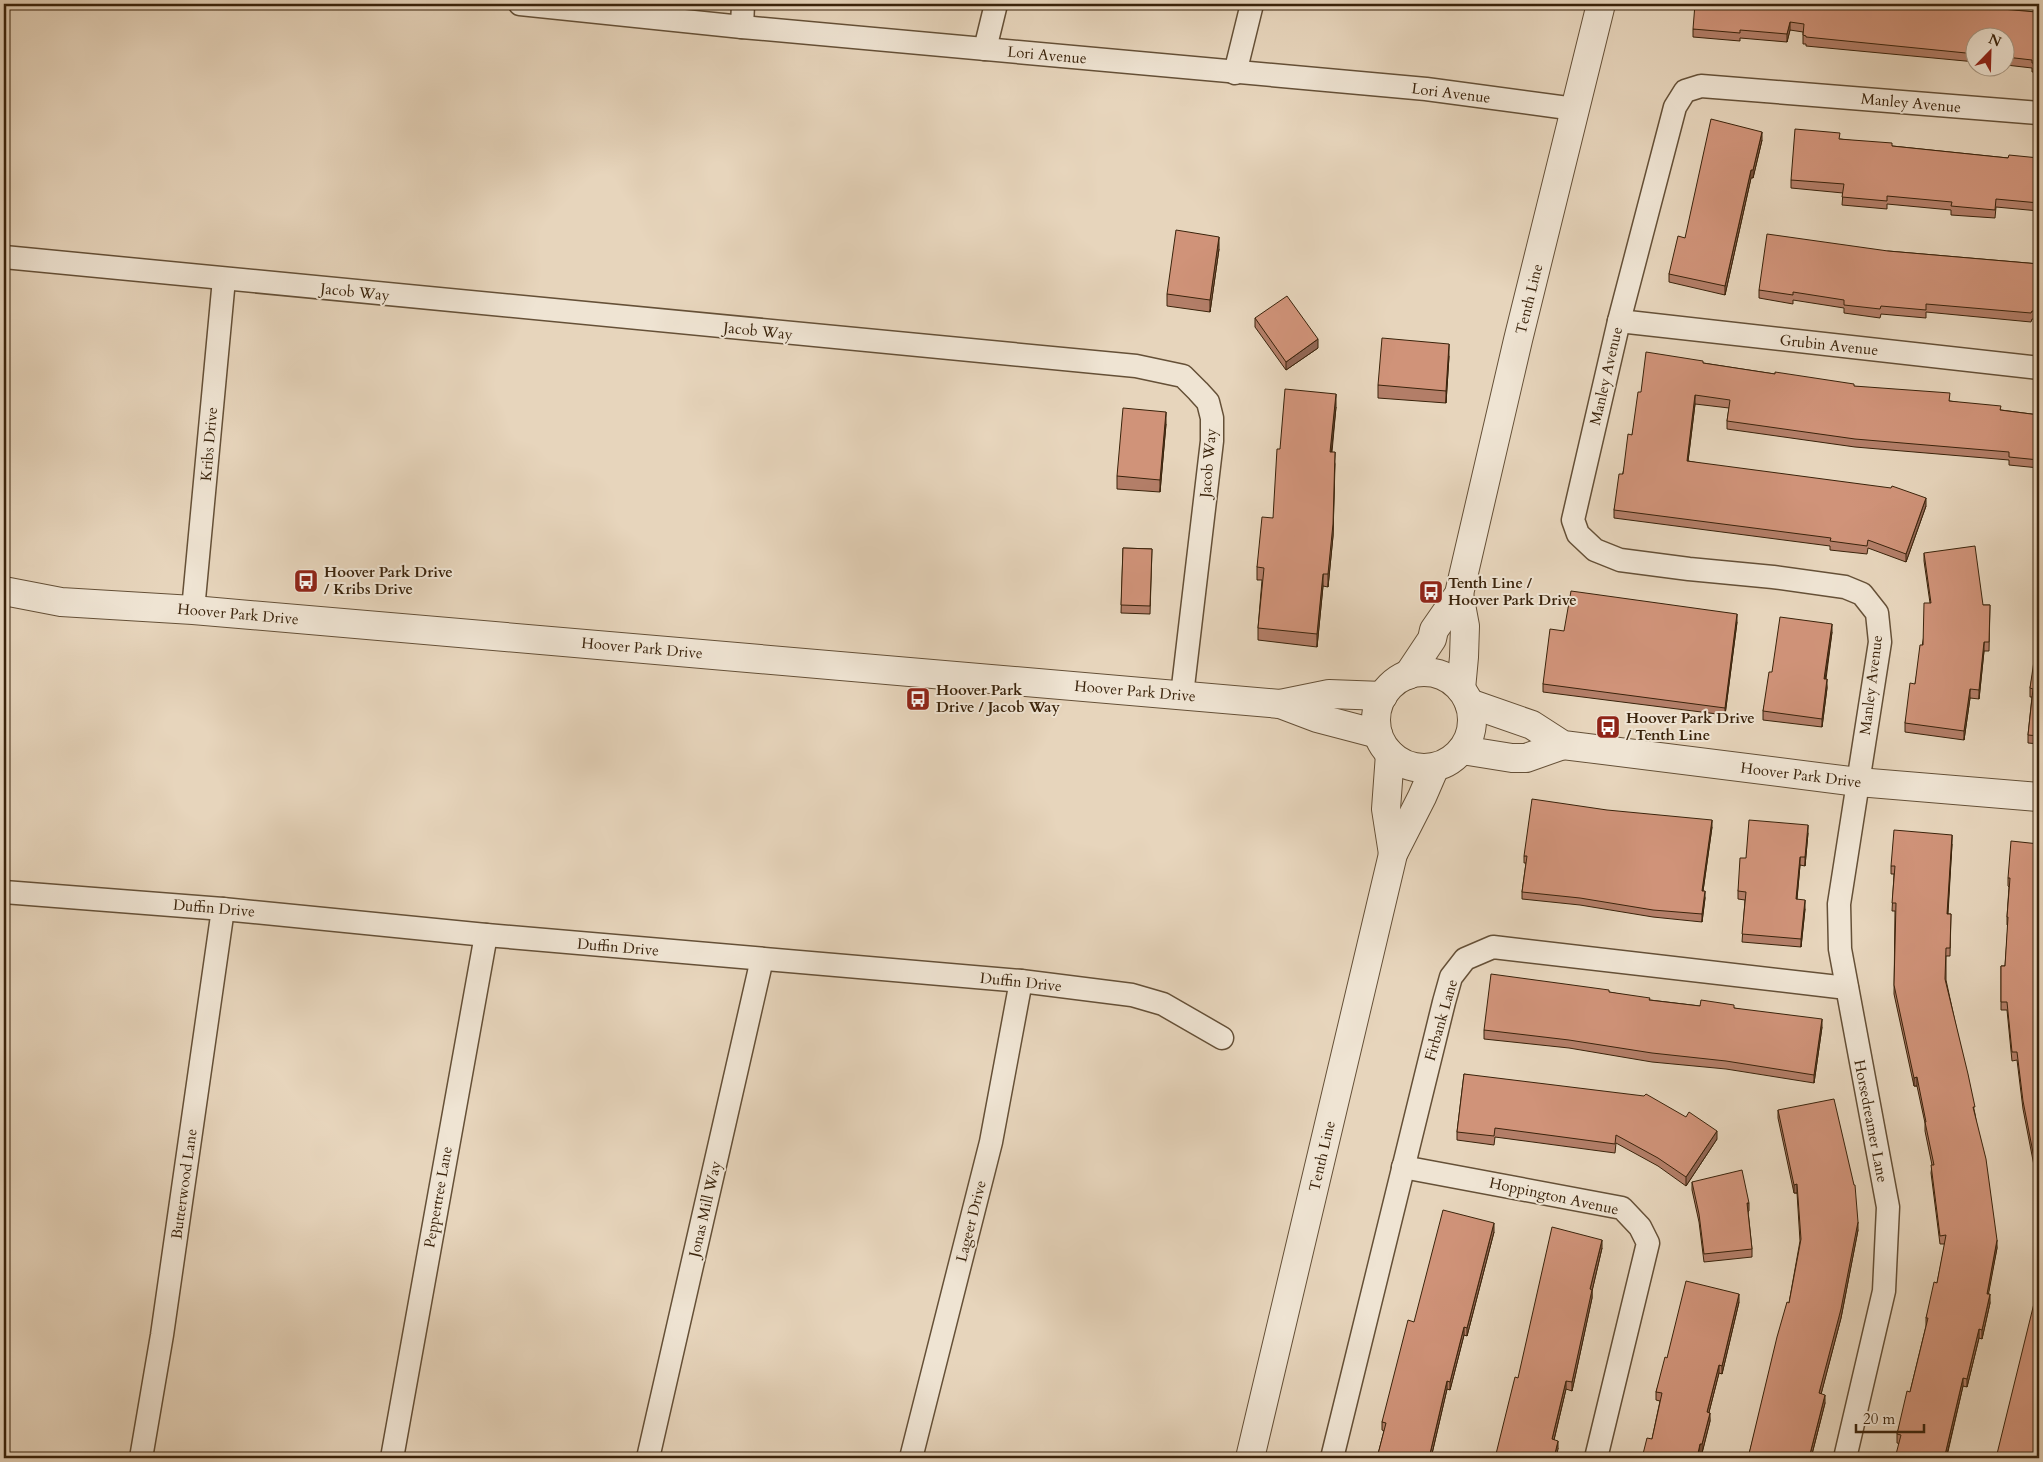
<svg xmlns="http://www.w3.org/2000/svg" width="2043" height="1462" font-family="Cardo,serif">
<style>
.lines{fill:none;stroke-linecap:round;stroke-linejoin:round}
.minor-casing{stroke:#655037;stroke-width:25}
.tertiary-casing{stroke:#655037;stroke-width:30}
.minor{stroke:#efe4d3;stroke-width:22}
.tertiary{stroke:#efe4d3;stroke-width:28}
.wall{fill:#b37e68;stroke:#3a230b}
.shaded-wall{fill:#926755;stroke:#3a230b}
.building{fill:#d09379;stroke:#3a230b}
.labels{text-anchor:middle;stroke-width:4;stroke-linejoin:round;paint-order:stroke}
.street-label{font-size:15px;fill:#3a230b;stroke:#efe4d3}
.poi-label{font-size:15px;font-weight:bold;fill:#3a230b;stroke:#efe4d3;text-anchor:start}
</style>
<rect width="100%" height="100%" fill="#e7d5bc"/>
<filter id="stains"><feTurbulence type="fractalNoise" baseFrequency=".004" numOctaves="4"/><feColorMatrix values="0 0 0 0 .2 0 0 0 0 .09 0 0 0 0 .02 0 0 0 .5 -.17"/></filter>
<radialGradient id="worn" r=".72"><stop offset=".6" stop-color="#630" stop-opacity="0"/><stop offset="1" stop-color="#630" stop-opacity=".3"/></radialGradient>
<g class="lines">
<defs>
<g id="minor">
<path d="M520 4 742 27 1426 89 1575 109"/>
<path d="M742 27 743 4"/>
<path d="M985 49 996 4"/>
<path d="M1235 73 1252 4"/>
<path d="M4 257 1136 366 1183 376 1198 391 1208 402 1212 418V441L1182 695"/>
<path d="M1619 321 2039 368"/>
<path d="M193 610 224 279"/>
<path d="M4 892 223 909 486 935 1021 981 1132 995 1163 1004 1222 1038"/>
<path d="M1403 1167 1622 1208 1640 1227 1648 1243 1596 1458"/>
<path d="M141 1458 162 1335 223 909"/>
<path d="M392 1458 486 935"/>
<path d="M648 1458 762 959"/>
<path d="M911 1458 991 1142 1021 981"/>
<path d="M1332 1458 1444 1002 1451 977 1465 959 1493 947 1847 988"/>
<path d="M1845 1458 1884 1291 1888 1207 1840 949 1839 904 1880 642 1877 613 1862 594 1845 587 1773 577 1689 569 1620 560 1595 550 1578 534 1573 520 1619 321 1675 107 1685 91 1701 86 2039 113"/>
</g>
<g id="tertiary">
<path d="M4 591 61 602 193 610 1280 704 1317 718 1378 734"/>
<path d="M1459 594 1465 626 1464 657 1461 689"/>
<circle cx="1424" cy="720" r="48"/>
<path d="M1408 675 1432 639 1434 630 1459 594 1518 340 1601 4"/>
<path d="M1469 703 1532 725 1563 745 1858 782 2039 797"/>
<path d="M1280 704 1329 694 1383 696"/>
<path d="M1462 750 1512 758H1526L1563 745"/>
<path d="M1390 754 1386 809 1393 854"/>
<path d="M1250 1458 1393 854 1422 797 1435 767"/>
</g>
</defs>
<use href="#minor" class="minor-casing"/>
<use href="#tertiary" class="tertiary-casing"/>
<use href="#minor" class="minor"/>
<use href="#tertiary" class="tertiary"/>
</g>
<g class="wall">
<path d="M1968 6 2036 12 2039 6V72H2032V68L2006 65V38H1976V62L1806 46V44H1803V32L1790 30 1787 42 1740 38V41L1693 37V29Z"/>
<path d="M1840 139 1892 146 2008 158H2039V211L1996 207 1995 218 1951 215V210L1887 204V209L1842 205 1843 193 1791 188V180Z"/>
<path d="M1762 140 1753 178H1751L1725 295 1669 282V274L1685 238Z"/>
<path d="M1219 249 1210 312 1167 306V294Z"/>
<path d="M1888 251 2039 264V320L2032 319 2031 322 1926 312V318L1881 314 1880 318 1844 313V308L1793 300V304L1759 298V290Z"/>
<path d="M1255 318 1318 348 1286 370 1255 327Z"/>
<path d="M1449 356 1446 403 1378 398V385Z"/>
<path d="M1703 363 1950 401 2001 410 2039 415V468L2009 465V460L1855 447 1727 429V421L1729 408 1695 404 1688 461 1926 506 1906 562 1868 548 1867 554 1830 550V546L1614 518V510L1632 435 1641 392Z"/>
<path d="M1336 407 1332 452 1335 464 1333 536 1328 587 1323 586 1317 647 1258 640V628L1262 580H1257V567L1273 518Z"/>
<path d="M1166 424 1160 492 1117 489V476Z"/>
<path d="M1123 548 1152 549 1150 614 1121 613Z"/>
<path d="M1924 553 1983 605H1990L1989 651H1984L1979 699 1970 698 1964 740 1905 732V723L1915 684 1930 603 1924 561Z"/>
<path d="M1737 622 1725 715 1543 692V684L1564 631Z"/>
<path d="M1832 632 1826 679 1827 688 1822 727 1763 720V711L1772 672Z"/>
<path d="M2039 641V744L2028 743V735L2032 697H2030V688Z"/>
<path d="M1712 827 1703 891 1705 898 1702 922 1653 917 1580 905 1522 899V892L1526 863H1524V856Z"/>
<path d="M1808 833 1805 866 1800 865 1797 899 1805 909 1801 947 1742 942 1745 900 1738 899V891L1746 858Z"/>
<path d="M1952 844 1948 914H1951L1950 956H1946V980L1975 1114 1997 1248 1988 1294 1990 1303 1982 1339 1979 1338 1967 1387 1963 1386 1947 1456 1948 1458 1897 1443V1434L1910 1392 1926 1326V1318L1937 1283 1945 1244H1940L1931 1173 1932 1165 1925 1131V1123L1917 1086H1914L1894 994 1895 911H1892L1894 874H1891V866Z"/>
<path d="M2039 844V1181H2037L2023 1109 2017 1060 2012 1061 2007 1010H2001V966H2005L2008 925H2007V917L2009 887 2008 886V878Z"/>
<path d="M1609 992 1650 1000 1700 1006 1734 1008 1822 1027 1814 1083 1726 1069 1652 1062 1569 1048 1484 1039V1030Z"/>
<path d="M1464 1074 1717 1139 1686 1186 1658 1166 1616 1143 1615 1153 1495 1137 1494 1145 1457 1140V1132Z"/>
<path d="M1778 1110 1858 1230 1841 1318 1821 1394 1825 1403 1811 1458H1748L1789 1303 1800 1241 1797 1193H1794L1778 1118Z"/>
<path d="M1692 1182 1749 1211H1748L1752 1249V1257L1704 1262 1699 1222 1692 1190Z"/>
<path d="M1494 1232 1467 1336 1464 1335 1450 1390 1447 1389 1431 1458H1377L1384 1431 1382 1430V1422Z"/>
<path d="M1602 1248 1592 1291V1298L1572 1391 1566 1389 1554 1440 1558 1449 1518 1378Z"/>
<path d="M1739 1302 1722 1374 1719 1373 1709 1412 1710 1421 1702 1453 1700 1452 1699 1458H1642L1652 1439 1660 1401 1656 1400V1392L1667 1358Z"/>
</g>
<g class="shaded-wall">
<path d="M1790 22V30L1787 42V34Z"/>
<path d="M1762 132V140L1753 178V170Z"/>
<path d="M1751 170V178L1725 295V286Z"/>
<path d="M1219 237V249L1210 312V300Z"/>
<path d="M1318 339V348L1286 370V362Z"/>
<path d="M1449 344V356L1446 403V391Z"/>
<path d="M1336 394V407L1330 464V452Z"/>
<path d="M1695 395V404L1687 469V461Z"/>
<path d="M1166 412V424L1160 492V480Z"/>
<path d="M1335 452 1333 536 1328 587V574Z"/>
<path d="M1926 498V506L1906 562V554Z"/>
<path d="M1323 574V586L1317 647V634Z"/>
<path d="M1737 614V622L1725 715V708Z"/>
<path d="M1832 624V632L1824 687V679Z"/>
<path d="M1984 642V651L1979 699V690Z"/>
<path d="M1827 679V688L1822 727V719Z"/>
<path d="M1970 689V698L1964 740V731Z"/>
<path d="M1712 820V827L1702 898V891Z"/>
<path d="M1808 825V833L1805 866V857Z"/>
<path d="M1952 835V844L1947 922V914Z"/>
<path d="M1800 857V865L1796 908V899Z"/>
<path d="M1705 891V898L1702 922V914Z"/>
<path d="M1805 900V909L1801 947V939Z"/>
<path d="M1822 1019V1027L1814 1083V1075Z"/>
<path d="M1917 1077V1086H1914V1078Z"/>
<path d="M1717 1131V1139L1686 1186V1177Z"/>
<path d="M1797 1184V1193H1794V1185Z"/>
<path d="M1747 1203H1749V1211L1747 1212Z"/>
<path d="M1858 1222V1230L1841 1318 1819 1402V1393Z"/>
<path d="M1494 1223V1232L1467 1336V1328Z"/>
<path d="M1602 1240V1248L1592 1291V1298L1572 1391V1382L1590 1289Z"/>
<path d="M1997 1240V1248L1987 1302V1294Z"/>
<path d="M1739 1294V1302L1722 1374V1366Z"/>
<path d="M1990 1294V1303L1982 1339V1330Z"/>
<path d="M1464 1327V1335L1450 1390V1382Z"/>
<path d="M1979 1329V1338L1967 1387V1379Z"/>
<path d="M1719 1365V1373L1707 1420V1412Z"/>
<path d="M1963 1378V1386L1946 1458 1945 1455Z"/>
<path d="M1447 1381V1389L1431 1458H1429Z"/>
<path d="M1566 1381V1389L1552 1448V1439Z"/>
<path d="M1825 1395V1403L1811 1458H1809Z"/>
<path d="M1710 1413V1421L1702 1453V1444Z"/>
<path d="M1558 1441V1449L1556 1458H1554Z"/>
<path d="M1700 1444V1452L1699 1458H1697Z"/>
</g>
<g class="building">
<path d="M1695 4H1968V6L2036 12V6H2039V64L2032 63V60L2006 57V38H1976V54L1806 37V36L1803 35 1804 24 1790 22 1787 34 1740 30V33L1693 29Z"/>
<path d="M1711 119 1762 132 1753 170H1751L1725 286 1669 274 1678 236 1685 238Z"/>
<path d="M1795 129 1840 133 1839 139 1892 143V146L2008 158 2009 155 2039 158V203L1996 199 1995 210 1951 206 1952 202 1887 196V201L1842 197 1844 184 1791 180Z"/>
<path d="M1176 230 1219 237 1210 300 1167 294Z"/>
<path d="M1767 234 1888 251 2039 264V311H2032L2031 313 1926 304V310L1881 306 1880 309 1844 305V300L1793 292V295L1759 290Z"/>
<path d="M1287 296 1318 339 1286 362 1255 318Z"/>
<path d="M1382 338 1449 344 1446 391 1378 385Z"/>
<path d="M1646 352 1703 361V363L1775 374V372L1854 384V386L1950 393 1949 401 2001 406 2000 410 2039 415V460L2009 457V452L1855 439 1727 421 1730 400 1695 395 1687 461 1891 488 1892 486 1926 498 1906 554 1868 540 1867 546 1830 541 1831 538 1614 510 1619 474H1623L1628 434 1632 435 1638 392H1641Z"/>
<path d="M1285 389 1336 394 1330 452H1335L1333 524 1328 574H1323L1317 634 1258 628 1264 568 1257 567 1262 517 1273 518 1277 449H1280Z"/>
<path d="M1123 408 1166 412 1160 480 1117 476Z"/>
<path d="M1975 546 1983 605H1990L1989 642H1984L1979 690 1970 689 1964 731 1905 723 1910 683 1915 684 1920 645H1923L1924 603H1931L1924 553Z"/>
<path d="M1123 548 1152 549 1150 606 1121 605Z"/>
<path d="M1571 591 1737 614 1725 708 1543 684 1550 629 1564 631Z"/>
<path d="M1780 617 1832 624 1824 679H1827L1822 719 1763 711 1769 672H1772Z"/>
<path d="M2039 641V736L2028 735 2033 689 2030 688 2035 654H2036Z"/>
<path d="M1532 799 1607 810 1712 820 1702 891H1705L1702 914 1653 910 1580 898 1522 892 1527 856H1524Z"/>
<path d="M1749 820 1808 825 1805 857H1800L1796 899 1805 900 1801 939 1742 934 1746 892 1738 891 1740 858H1746Z"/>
<path d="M1894 830 1952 835 1947 914H1951L1950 948H1946L1945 979 1968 1074 1975 1107H1973L1986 1159 1997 1240 1987 1294H1990L1982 1330 1979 1329 1967 1379 1963 1378 1945 1455 1948 1456 1947 1458H1895L1901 1435 1897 1434 1907 1391 1910 1392 1928 1318H1926L1934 1282 1937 1283 1946 1235 1940 1236 1931 1165H1934L1925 1122H1926L1917 1077 1914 1078 1894 985 1896 903H1892L1895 866H1891Z"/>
<path d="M2011 841 2039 844V1173H2037L2023 1101 2017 1052H2012L2007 1002H2001V966H2005L2008 917H2007L2010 878H2008Z"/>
<path d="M1491 974 1609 990V992L1650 998 1649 1000 1700 1006 1701 1000 1734 1005V1008L1822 1019 1814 1075 1726 1061 1652 1053 1569 1040 1484 1030Z"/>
<path d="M1464 1074 1644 1096 1646 1094 1686 1117 1689 1112 1717 1131 1686 1177 1658 1158 1616 1135 1615 1144 1495 1128 1494 1136 1457 1132Z"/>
<path d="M1834 1099 1854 1185H1855L1858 1222 1841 1309 1819 1393 1825 1395 1809 1458H1748L1777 1337 1787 1302 1789 1303 1801 1239 1797 1184 1794 1185 1778 1110Z"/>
<path d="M1742 1170 1749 1203H1747L1752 1249 1704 1254 1699 1214 1692 1182Z"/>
<path d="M1443 1210 1494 1223 1467 1328 1464 1327 1450 1382 1447 1381 1429 1458H1377L1386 1423 1382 1422 1408 1320 1414 1322Z"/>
<path d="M1552 1227 1602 1240 1590 1289 1592 1290 1572 1382 1566 1381 1552 1439 1558 1441 1554 1458H1495L1515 1377 1518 1378Z"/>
<path d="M1686 1281 1739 1294 1722 1366 1719 1365 1707 1412 1710 1413 1702 1444H1700L1697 1458H1642L1647 1438 1652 1439 1662 1393 1656 1392 1665 1357 1667 1358Z"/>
<path d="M2039 1283V1458H1996Z"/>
</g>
<defs>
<symbol id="bus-square" viewBox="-11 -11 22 22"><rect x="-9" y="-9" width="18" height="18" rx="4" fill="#8f2418" stroke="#efe4d3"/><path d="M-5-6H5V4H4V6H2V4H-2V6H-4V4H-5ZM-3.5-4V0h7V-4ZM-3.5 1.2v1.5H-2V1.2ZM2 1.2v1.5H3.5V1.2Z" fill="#fff"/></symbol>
</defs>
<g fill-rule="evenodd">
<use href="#bus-square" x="292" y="567" width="28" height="28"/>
<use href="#bus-square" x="1417" y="578" width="28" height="28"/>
<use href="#bus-square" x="904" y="685" width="28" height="28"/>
<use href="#bus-square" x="1594" y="713" width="28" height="28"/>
</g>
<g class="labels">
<g class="street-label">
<text transform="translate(1047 55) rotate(5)" y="5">Lori Avenue</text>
<text transform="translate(1451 93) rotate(7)" y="5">Lori Avenue</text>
<text transform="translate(1911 103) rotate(5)" y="5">Manley Avenue</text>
<text transform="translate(355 292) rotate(6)" y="5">Jacob Way</text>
<text transform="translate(1529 299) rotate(-76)" y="5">Tenth Line</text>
<text transform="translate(758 331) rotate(6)" y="5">Jacob Way</text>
<text transform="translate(1829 345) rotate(6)" y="5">Grubin Avenue</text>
<text transform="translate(1606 376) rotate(-77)" y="5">Manley Avenue</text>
<text transform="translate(209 444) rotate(-85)" y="5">Kribs Drive</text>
<text transform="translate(1208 463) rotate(-85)" y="5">Jacob Way</text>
<text transform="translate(238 614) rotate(5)" y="5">Hoover Park Drive</text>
<text transform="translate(642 648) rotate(5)" y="5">Hoover Park Drive</text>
<text transform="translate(1871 685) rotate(-83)" y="5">Manley Avenue</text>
<text transform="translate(1135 691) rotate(5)" y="5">Hoover Park Drive</text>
<text transform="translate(1801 775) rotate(7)" y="5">Hoover Park Drive</text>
<text transform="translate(214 908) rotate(5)" y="5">Duffin Drive</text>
<text transform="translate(618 947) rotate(5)" y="5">Duffin Drive</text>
<text transform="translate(1021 982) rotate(6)" y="5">Duffin Drive</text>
<text transform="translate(1441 1020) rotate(-74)" y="5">Firbank Lane</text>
<text transform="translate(1871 1121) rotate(79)" y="5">Horsedreamer Lane</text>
<text transform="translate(1322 1156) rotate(-77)" y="5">Tenth Line</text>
<text transform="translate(184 1184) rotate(-82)" y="5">Butterwood Lane</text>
<text transform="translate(1554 1196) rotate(12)" y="5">Hoppington Avenue</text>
<text transform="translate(438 1197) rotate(-80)" y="5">Peppertree Lane</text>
<text transform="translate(705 1209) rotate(-77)" y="5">Jonas Mill Way</text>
<text transform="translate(971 1221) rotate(-76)" y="5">Lageer Drive</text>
</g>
<g class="poi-label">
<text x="324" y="577">Hoover Park Drive<tspan x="324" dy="17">/ Kribs Drive</tspan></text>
<text x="1448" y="588">Tenth Line /<tspan x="1448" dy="17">Hoover Park Drive</tspan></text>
<text x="936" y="695">Hoover Park<tspan x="936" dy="17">Drive / Jacob Way</tspan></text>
<text x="1626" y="723">Hoover Park Drive<tspan x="1626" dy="17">/ Tenth Line</tspan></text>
</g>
</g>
<rect width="2043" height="1462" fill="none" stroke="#e7d5bc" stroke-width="20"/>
<rect x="5" y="5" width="2033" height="1452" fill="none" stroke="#3a230b" stroke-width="2.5"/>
<rect x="10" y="10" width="2023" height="1442" fill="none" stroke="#3a230b"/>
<g transform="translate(1990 52) rotate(23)"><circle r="24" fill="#efe4d3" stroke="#a79783"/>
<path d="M0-4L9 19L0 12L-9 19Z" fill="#8f2418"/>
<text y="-8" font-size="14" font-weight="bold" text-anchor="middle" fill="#3a230b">N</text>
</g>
<path d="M1856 1424v8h68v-8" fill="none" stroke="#3a230b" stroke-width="2.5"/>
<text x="1863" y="1424" font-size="15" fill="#3a230b" stroke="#efe4d3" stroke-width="4" paint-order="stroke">20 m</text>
<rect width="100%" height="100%" filter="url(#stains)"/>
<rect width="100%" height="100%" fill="url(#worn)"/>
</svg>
